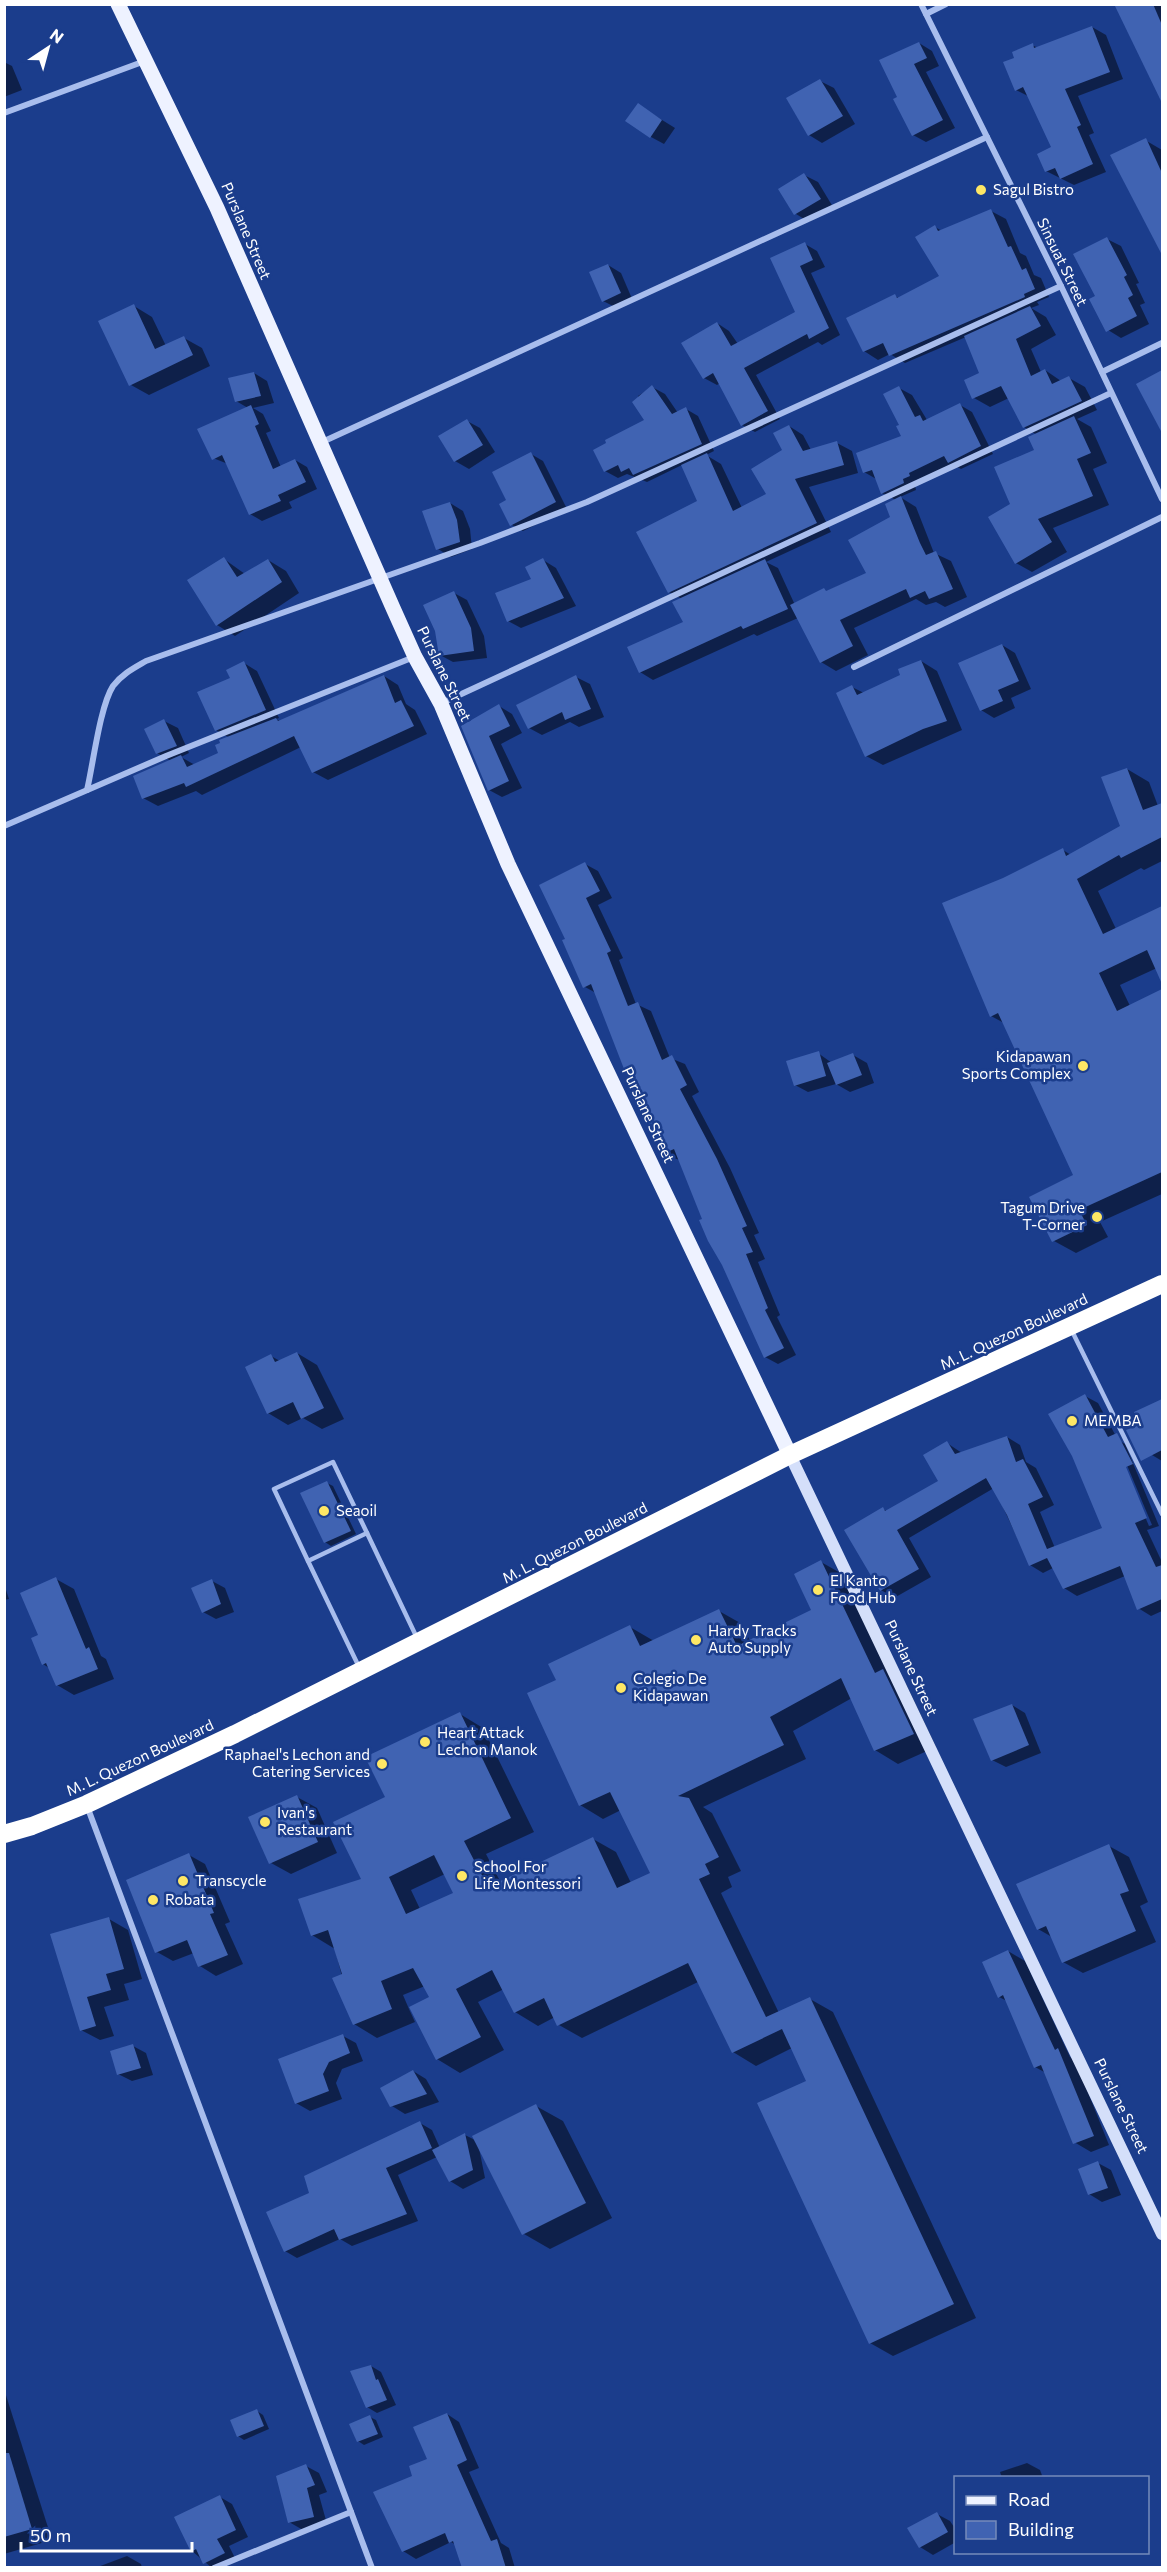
<svg xmlns="http://www.w3.org/2000/svg" width="1167" height="2572" font-family="Commissioner,sans-serif">
<style>
.shadow{fill:#0007;fill-rule:evenodd}
.building{fill:#4063b2;fill-rule:evenodd}
.lines{fill:none;stroke-linecap:round;stroke-linejoin:round}
.lane{stroke:#a8bded;stroke-width:4.5}
.street{stroke:#a8bded;stroke-width:6}
.secondary{stroke:#d4dffa;stroke-width:12}
.primary{stroke:#eef2ff;stroke-width:15}
.highway{stroke:#fff;stroke-width:18}
.poi-dot{fill:#fee765;stroke:#1b3d8c;stroke-width:2}
.labels{text-anchor:middle;stroke-width:5;stroke-linejoin:round;paint-order:stroke}
.poi-label{font-size:15px;fill:#fff;stroke:#1b3d8c;text-anchor:start}
.street-label{font-size:15px;fill:#fff;stroke:#1b3d8c}
</style>
<rect width="100%" height="100%" fill="#1b3d8c"/>
<g class="shadow">
<path d="M1116 4H1162V95L1160 94Z"/>
<path d="M1092 27 1106 35 1123 79 1078 96 1094 133 1089 135 1106 172 1074 185 1046 171 1053 148 1030 97 1016 90V59L1032 45 1038 48Z"/>
<path d="M919 43 932 51 939 66 926 72 955 128 926 142 913 135 899 97Z"/>
<path d="M4 62 12 66 22 90 4 97Z"/>
<path d="M820 81 834 88 855 124 822 143 809 135Z"/>
<path d="M638 105 675 128 664 144 651 137Z"/>
<path d="M1145 140 1162 150V252L1112 156Z"/>
<path d="M804 175 818 182 833 207 809 222 796 214 780 190Z"/>
<path d="M991 211 1006 219 1020 253 1026 256 1034 275 1041 278 1049 297 1037 302 1039 305 1031 308 1046 317 1056 335 1031 349 1041 372 1045 370 1061 381 1069 378 1085 387 1097 410 1077 419 1091 427 1107 463 1093 469 1109 505 1053 528 1067 552 1032 572 1016 563 1012 505 1036 451 1037 435 1024 427 1009 398 990 407 974 398 981 374 966 337 905 363 890 354 878 360 864 351 895 296 900 299 941 276 935 227 942 231Z"/>
<path d="M1107 239 1121 246 1139 283 1136 284 1145 303 1140 305 1149 324 1121 338 1108 330 1097 297Z"/>
<path d="M805 244 817 251 825 267 811 273 840 335 822 345 818 342 756 375 780 419 755 432 742 425 720 383 717 385 704 378 717 323 729 331 738 344 797 313 772 259Z"/>
<path d="M608 265 621 273 633 301 617 308 603 301Z"/>
<path d="M134 306 152 317 166 346 184 338 202 348 210 366 149 395 131 385Z"/>
<path d="M1162 372V424L1157 421 1138 385Z"/>
<path d="M254 373 267 381 274 403 253 408 263 414 271 431 266 433 281 467 295 460 307 467 317 489 289 502 292 508 262 521 250 514 228 464 213 458 248 408 236 401Z"/>
<path d="M652 387 665 394 678 413 686 409 698 416 714 451 706 455 721 464 742 508 768 495 784 451 789 426 803 435 811 450 837 443 852 451 858 473 809 487 831 532 766 562 778 568 795 605 868 573 892 518 896 500 882 493 878 480 864 472 903 437 899 388 912 395 927 420 960 405 972 412 993 454 961 469 954 465 915 486 916 490 900 497 916 507 934 553 951 561 967 597 945 607 936 602 926 605 916 599 854 628 868 655 836 671 821 662 798 618 757 636 754 634 653 680 640 672 685 623 682 599 669 592 699 502 682 465 647 482 627 474 618 478 605 471 646 421 638 396Z"/>
<path d="M467 421 480 428 495 452 469 469 455 461 440 437Z"/>
<path d="M531 454 543 461 567 509 523 531 512 525 508 501Z"/>
<path d="M450 503 463 511 470 529 472 549 451 557 438 549Z"/>
<path d="M224 559 245 574 268 560 286 571 299 593 235 636 217 625Z"/>
<path d="M543 560 556 568 576 606 521 628 508 621Z"/>
<path d="M454 593 467 600 484 636 487 658 453 662 440 655Z"/>
<path d="M1002 645 1015 653 1031 689 1011 698 1015 708 994 718 981 710Z"/>
<path d="M921 661 937 671 962 730 883 765 866 756 852 687 864 693 902 676Z"/>
<path d="M244 663 257 671 279 718 276 719 280 721 384 676 398 685 406 704 415 710 427 734 328 780 313 772 301 747 202 795 196 791 158 806 143 798 171 761 157 753 164 721 178 728 189 753 181 757 195 765 220 754 230 738 216 730 232 678Z"/>
<path d="M576 677 590 684 604 717 579 727 570 722 542 735 529 728Z"/>
<path d="M499 706 512 714 522 733 501 744 522 788 502 797 489 790 463 726Z"/>
<path d="M1127 769 1149 782 1158 806 1162 805V861L1144 870 1141 868 1098 891 1116 929 1162 908V981L1157 968 1120 985 1130 1006 1162 991V1194L1100 1222 1108 1237 1076 1253 1054 1241 1075 1175 1004 1023 991 1016 1004 879 1063 850 1071 855 1121 827Z"/>
<path d="M585 864 598 871 612 898 598 905 623 958 619 960 636 1004 651 1011 670 1058 685 1064 699 1092 692 1096 730 1168 759 1233 754 1235 765 1259 758 1262 780 1315 777 1317 796 1355 778 1364 765 1357 679 1160 664 1153 596 993 585 987 567 939Z"/>
<path d="M818 1053 832 1063 853 1055 867 1063 874 1083 850 1092 836 1084 808 1092 795 1085Z"/>
<path d="M297 1353 317 1365 344 1419 322 1429 303 1418 288 1425 268 1413 271 1356 280 1361Z"/>
<path d="M1085 1396 1098 1403 1118 1440 1125 1444 1159 1526 1147 1530 1162 1562V1611L1151 1616 1138 1608 1125 1576 1077 1596 1064 1588 1053 1568 1043 1573 1030 1565 994 1488 909 1538 931 1577 894 1598 881 1590 883 1509 888 1512 940 1481 947 1443 962 1453 1007 1437 1020 1445 1026 1462 1036 1468 1054 1505 1040 1512 1055 1548 1104 1528ZM1112 1439H1116L1152 1525 1149 1526Z"/>
<path d="M1162 1401V1461L1152 1455 1136 1413Z"/>
<path d="M327 1483 333 1486 356 1534 331 1546 325 1542Z"/>
<path d="M821 1562 844 1575 892 1676 906 1684 936 1747 898 1764 875 1750 852 1698 793 1731 806 1759 703 1807 712 1813 741 1871 728 1877 732 1887 721 1893 779 2013 810 1999 833 2012 976 2318 893 2356 870 2343 808 2082 792 2048 756 2066 733 2052 698 1982 582 2038 559 2025 555 2017 538 2026 515 2012 504 1989 478 2002 504 2050 460 2073 437 2059 412 2008 409 2009 415 2022 377 2038 354 2024 335 1949 312 1935 363 1880 387 1798 460 1714 483 1728 534 1832 486 1854 501 1883 593 1839 616 1852 631 1883 652 1873 621 1810 603 1819 580 1805 558 1681 630 1627 654 1641 719 1611 742 1624 750 1641 813 1611ZM445 1874 455 1894 420 1909 411 1890ZM425 1986 431 1998 409 2009 403 1995Z"/>
<path d="M56 1579 74 1589 101 1656 106 1659 114 1679 74 1695 57 1685 49 1668 43 1664 40 1636Z"/>
<path d="M212 1581 225 1588 234 1612 216 1619 203 1612Z"/>
<path d="M4 1584 9 1599 4 1600Z"/>
<path d="M1012 1705 1025 1713 1041 1753 1006 1767 992 1760Z"/>
<path d="M297 1797 317 1808 337 1853 291 1874 271 1863Z"/>
<path d="M1109 1846 1129 1857 1148 1902 1140 1906 1156 1942 1083 1973 1063 1962 1052 1937 1038 1929Z"/>
<path d="M189 1855 205 1864 230 1922 225 1924 243 1964 216 1976 200 1966 194 1953 173 1961 157 1952Z"/>
<path d="M109 1919 128 1930 142 1979 124 1984 129 2000 104 2007 114 2036 100 2040 81 2030 52 1935Z"/>
<path d="M1008 1951 1025 1961 1070 2057 1075 2060 1109 2145 1091 2152 1074 2142 1046 2073 1035 2067 1007 2001 999 1997Z"/>
<path d="M343 2036 356 2043 363 2061 342 2069 336 2083 342 2099 310 2111 296 2103Z"/>
<path d="M133 2046 146 2053 153 2075 132 2081 118 2074Z"/>
<path d="M413 2071 426 2079 439 2102 405 2114 392 2106Z"/>
<path d="M536 2106 563 2121 612 2218 550 2249 524 2234 479 2148 485 2178 463 2189 450 2181 437 2157 398 2175 418 2221 352 2246 340 2239 297 2258 285 2251 311 2193 420 2123 432 2130 440 2148 465 2135 477 2141Z"/>
<path d="M1098 2163 1111 2170 1121 2195 1102 2202 1089 2194Z"/>
<path d="M371 2366 381 2372 396 2405 377 2413 367 2407Z"/>
<path d="M4 2389 52 2540 4 2554Z"/>
<path d="M257 2411 263 2415 269 2429 244 2440 238 2436Z"/>
<path d="M447 2414 459 2422 479 2468 469 2472 501 2543 509 2548 515 2568H463L456 2545 451 2542 416 2559 403 2551 414 2476 429 2459Z"/>
<path d="M370 2417 376 2420 383 2437 364 2445 358 2441Z"/>
<path d="M1027 2463 1040 2470 1043 2478H1002L1000 2472Z"/>
<path d="M306 2466 319 2473 327 2492 319 2495 327 2524 303 2530 289 2522Z"/>
<path d="M220 2497 232 2504 248 2537 229 2546 236 2560 212 2568 192 2551Z"/>
<path d="M937 2514 950 2521 956 2530V2542L933 2555 920 2547Z"/>
<path d="M127 2556 141 2564 142 2568H95Z"/>
</g>
<g class="building">
<path d="M1114 4H1153L1162 25V103Z"/>
<path d="M1092 26 1110 72 1065 89 1081 125 1077 127 1093 164 1060 179 1055 168 1045 172 1037 154 1051 147 1023 87 1015 91 1003 62 1014 58 1012 52 1033 43 1034 48Z"/>
<path d="M919 42 927 58 914 64 943 120 912 136 893 99 897 97 879 60Z"/>
<path d="M820 79 843 116 808 136 786 98Z"/>
<path d="M638 103 662 120 650 138 625 121Z"/>
<path d="M1146 138 1162 173V255L1110 155Z"/>
<path d="M804 173 821 199 794 215 778 189Z"/>
<path d="M991 209 1008 247 1011 246 1022 270 1026 268 1035 289 1024 294 1025 297 889 356 883 343 863 352 846 318 895 294 897 298 939 276 915 237 935 225 938 231Z"/>
<path d="M1107 237 1127 275 1124 277 1133 295 1128 298 1137 316 1106 332 1089 299 1095 296 1073 254Z"/>
<path d="M805 242 813 260 800 266 829 328 809 339 807 334 744 368 768 411 741 426 713 373 703 379 681 343 717 322 731 346 795 312 770 258Z"/>
<path d="M608 264 621 293 602 302 589 272Z"/>
<path d="M134 304 155 349 184 336 193 355 129 386 98 321Z"/>
<path d="M1030 306 1041 326 1016 339 1031 376 1045 369 1052 384 1069 376 1082 401 1023 428 1001 386 972 399 964 380 979 373 964 336Z"/>
<path d="M1162 370V433L1136 384Z"/>
<path d="M254 372 261 396 235 402 228 378Z"/>
<path d="M652 385 672 414 686 407 702 444 633 475 629 468 621 472 618 465 604 472 593 450 606 443 605 440 644 420 632 402Z"/>
<path d="M899 386 915 417 920 415 923 421 960 403 981 446 948 463 944 456 909 473 910 476 903 479 904 483 881 494 872 470 863 473 856 453 901 436 896 426 899 425 883 394Z"/>
<path d="M251 405 259 424 255 426 273 469 295 459 306 482 278 495 281 501 249 515 222 455 212 460 197 429Z"/>
<path d="M1074 416 1091 453 1077 459 1093 496 1038 519 1052 542 1015 564 988 517 1010 504 994 467 1034 450 1028 437Z"/>
<path d="M467 419 483 445 454 462 438 436Z"/>
<path d="M789 425 803 451 837 441 844 465 795 479 817 523 668 593 636 532 697 501 681 465 707 453 733 511 766 494 751 469 782 450 773 433Z"/>
<path d="M531 452 556 502 510 526 499 504 506 500 492 472Z"/>
<path d="M901 496 920 543 926 555 936 551 953 589 929 599 925 591 910 598 906 589 840 620 853 646 820 663 790 605 824 588 826 591 866 573 848 540 890 517 885 504Z"/>
<path d="M450 502 457 520 460 542 436 550 422 511Z"/>
<path d="M224 557 237 577 268 559 282 582 216 626 187 580Z"/>
<path d="M543 558 564 598 507 622 495 593 531 579 525 567Z"/>
<path d="M765 559 788 609 743 629 741 626 639 673 627 647 683 622 672 602Z"/>
<path d="M454 591 471 628 474 651 439 656 435 631 423 605Z"/>
<path d="M1002 644 1019 681 998 690 1003 701 980 711 958 663Z"/>
<path d="M921 660 947 721 923 729 865 757 836 693 852 685 857 695 900 675 898 669Z"/>
<path d="M244 661 266 710 215 731 197 692 230 678 226 670Z"/>
<path d="M384 675 395 703 401 700 414 726 312 773 294 736 186 787 184 783 142 799 133 776 181 755 187 767 218 753 215 745 220 743 219 740 276 718 278 721Z"/>
<path d="M576 675 591 709 565 720 562 712 528 729 516 705Z"/>
<path d="M499 704 510 726 489 736 509 781 488 791 461 726Z"/>
<path d="M164 719 177 746 156 754 144 729Z"/>
<path d="M1127 768 1143 810 1162 803V837L1121 858 1119 855 1077 879 1103 934 1162 906V984L1147 950 1099 973 1117 1011 1162 989V1172L1079 1210 1087 1225 1052 1242 1029 1197 1073 1175 998 1013 990 1017 942 903 1003 878 1063 848 1066 856 1120 826 1101 777Z"/>
<path d="M585 862 600 891 586 898 611 951 607 953 628 1006 638 1002 662 1060 672 1055 687 1085 680 1089 717 1159 747 1226 742 1228 753 1252 746 1254 768 1308 765 1310 784 1348 764 1358 722 1265 708 1241 699 1220 702 1219 674 1149 663 1154 626 1074 591 984 583 988 562 940 565 939 539 885Z"/>
<path d="M819 1051 826 1076 794 1086 786 1061Z"/>
<path d="M853 1053 862 1075 836 1085 827 1063Z"/>
<path d="M297 1352 324 1408 301 1419 293 1402 267 1414 245 1367 271 1354 275 1362Z"/>
<path d="M1085 1394 1108 1437 1117 1433 1133 1464 1126 1467 1147 1518 1135 1523 1156 1567 1162 1565V1599L1137 1610 1120 1566 1063 1589 1047 1558 1029 1566 1007 1515 986 1478 897 1530 919 1569 880 1591 844 1530 883 1507 885 1511 938 1481 923 1455 947 1441 955 1454 1007 1436 1016 1462 1023 1459 1043 1497 1028 1504 1047 1549 1102 1528 1072 1456 1048 1414Z"/>
<path d="M1162 1399V1450L1141 1461 1126 1430 1140 1425 1134 1412Z"/>
<path d="M327 1481 351 1531 324 1543 300 1493Z"/>
<path d="M821 1560 875 1673 883 1669 914 1734 874 1751 841 1678 770 1717 784 1745 678 1796 689 1798 719 1857 705 1864 710 1874 699 1879 766 2017 810 1997 954 2304 869 2344 757 2103 806 2081 782 2029 732 2053 688 1963 557 2026 544 1998 514 2013 492 1970 456 1989 481 2037 436 2060 409 2007 429 1997 413 1968 381 1981 392 2009 353 2025 332 1978 342 1974 328 1930 311 1936 298 1899 361 1879 333 1822 385 1797 365 1757 460 1712 511 1818 464 1841 488 1887 593 1837 617 1888 650 1873 610 1792 579 1806 527 1693 556 1680 548 1664 630 1625 640 1646 719 1609 737 1646 811 1610 794 1574ZM434 1855 453 1893 406 1914 389 1877Z"/>
<path d="M56 1577 86 1649 89 1647 98 1669 56 1686 46 1663 42 1665 31 1638 38 1635 20 1593Z"/>
<path d="M212 1579 221 1604 202 1613 191 1588Z"/>
<path d="M1012 1704 1029 1745 991 1761 973 1719Z"/>
<path d="M297 1795 318 1842 269 1864 248 1817Z"/>
<path d="M1109 1844 1129 1891 1120 1894 1136 1931 1062 1963 1046 1926 1037 1930 1016 1884Z"/>
<path d="M189 1853 214 1913 210 1914 228 1955 198 1967 187 1940 155 1953 126 1880Z"/>
<path d="M109 1917 124 1969 106 1974 111 1990 87 1997 96 2026 80 2031 50 1934Z"/>
<path d="M1008 1950 1055 2050 1058 2048 1094 2136 1073 2144 1041 2065 1034 2068 1003 1995 998 1998 982 1962Z"/>
<path d="M343 2034 350 2053 329 2062 323 2074 329 2091 295 2104 278 2059Z"/>
<path d="M133 2044 141 2068 117 2075 110 2051Z"/>
<path d="M413 2070 427 2094 390 2107 380 2088Z"/>
<path d="M536 2104 586 2203 522 2235 472 2136Z"/>
<path d="M420 2121 432 2148 386 2168 407 2214 339 2240 334 2229 284 2252 266 2212 309 2193 304 2176Z"/>
<path d="M465 2133 473 2170 449 2182 432 2150Z"/>
<path d="M1098 2161 1108 2188 1088 2195 1078 2169Z"/>
<path d="M371 2365 376 2380 378 2379 387 2400 366 2408 350 2371Z"/>
<path d="M257 2409 264 2426 237 2437 230 2420Z"/>
<path d="M447 2413 467 2460 457 2465 491 2541 497 2539 506 2568H462L453 2541 449 2543 445 2533 402 2552 373 2492 412 2476 409 2466 427 2459 413 2427Z"/>
<path d="M370 2415 378 2434 357 2442 349 2424Z"/>
<path d="M4 2453H9L32 2529 4 2537Z"/>
<path d="M306 2464 315 2485 307 2488 314 2517 288 2523 276 2476Z"/>
<path d="M220 2495 236 2530 217 2539 225 2553 203 2564 196 2549 191 2552 174 2517Z"/>
<path d="M937 2512 948 2532 919 2548 907 2528Z"/>
</g>
<g class="lines">
<g class="lane">
<path d="M1072 1331 1162 1514"/>
<path d="M308 1561 274 1489 333 1462 367 1533"/>
<path d="M359 1667 308 1561 367 1533 417 1638"/>
</g>
<g class="street">
<path d="M921 4 1061 286 1162 499"/>
<path d="M926 14 946 4"/>
<path d="M4 113 145 61"/>
<path d="M1102 372 1162 343"/>
<path d="M320 443 987 137"/>
<path d="M854 667 1162 517"/>
<path d="M442 703 1111 393"/>
<path d="M87 790C93 765 100 706 113 686 122 674 134 668 146 661L480 543 587 502 1061 286"/>
<path d="M4 826 166 756 414 657"/>
<path d="M87 1806 372 2568"/>
<path d="M214 2568 351 2512"/>
</g>
<path class="secondary" d="M790 1455 1162 2234"/>
<path class="primary" d="M118 4 217 208 393 608 415 657 441 704 508 864 790 1455"/>
<path class="highway" d="M4 1834 32 1826 87 1804 235 1734 790 1455 1162 1284"/>
</g>
<g class="poi-dot">
<circle cx="981" cy="190" r="6"/>
<circle cx="1083" cy="1066" r="6"/>
<circle cx="1097" cy="1217" r="6"/>
<circle cx="1072" cy="1421" r="6"/>
<circle cx="324" cy="1511" r="6"/>
<circle cx="818" cy="1590" r="6"/>
<circle cx="696" cy="1640" r="6"/>
<circle cx="621" cy="1688" r="6"/>
<circle cx="425" cy="1742" r="6"/>
<circle cx="382" cy="1764" r="6"/>
<circle cx="265" cy="1822" r="6"/>
<circle cx="462" cy="1876" r="6"/>
<circle cx="183" cy="1881" r="6"/>
<circle cx="153" cy="1900" r="6"/>
</g>
<g class="labels">
<g class="poi-label">
<text x="993" y="195">Sagul Bistro</text>
<text x="1071" y="1062" text-anchor="end">Kidapawan<tspan x="1071" dy="17">Sports Complex</tspan></text>
<text x="1085" y="1213" text-anchor="end">Tagum Drive<tspan x="1085" dy="17">T-Corner</tspan></text>
<text x="1084" y="1426">MEMBA</text>
<text x="336" y="1516">Seaoil</text>
<text x="830" y="1586">El Kanto<tspan x="830" dy="17">Food Hub</tspan></text>
<text x="708" y="1636">Hardy Tracks<tspan x="708" dy="17">Auto Supply</tspan></text>
<text x="633" y="1684">Colegio De<tspan x="633" dy="17">Kidapawan</tspan></text>
<text x="437" y="1738">Heart Attack<tspan x="437" dy="17">Lechon Manok</tspan></text>
<text x="370" y="1760" text-anchor="end">Raphael's Lechon and<tspan x="370" dy="17">Catering Services</tspan></text>
<text x="277" y="1818">Ivan's<tspan x="277" dy="17">Restaurant</tspan></text>
<text x="474" y="1872">School For<tspan x="474" dy="17">Life Montessori</tspan></text>
<text x="195" y="1886">Transcycle</text>
<text x="165" y="1905">Robata</text>
</g>
<g class="street-label">
<text transform="translate(246 231) rotate(67)" y="5">Purslane Street</text>
<text transform="translate(1062 262) rotate(64)" y="5">Sinsuat Street</text>
<text transform="translate(444 674) rotate(64)" y="5">Purslane Street</text>
<text transform="translate(648 1115) rotate(65)" y="5">Purslane Street</text>
<text transform="translate(1014 1332) rotate(-25)" y="5">M. L. Quezon Boulevard</text>
<text transform="translate(575 1543) rotate(-27)" y="5">M. L. Quezon Boulevard</text>
<text transform="translate(911 1668) rotate(65)" y="5">Purslane Street</text>
<text transform="translate(140 1758) rotate(-25)" y="5">M. L. Quezon Boulevard</text>
<text transform="translate(1121 2106) rotate(64)" y="5">Purslane Street</text>
</g>
</g>
<rect width="1167" height="2572" fill="none" stroke="#ffffff" stroke-width="12"/>
<rect x="954" y="2476" width="195" height="78" fill="#1b3d8c" stroke="#768bba" stroke-width="1.5"/>
<rect x="966" y="2496" width="30" height="9" fill="#eef2ff" stroke="#768bba" stroke-width="1.5"/>
<text x="1008" y="2506" font-size="18" fill="#ffffff">Road</text>
<rect x="966" y="2521" width="30" height="18" fill="#4063b2" stroke="#768bba" stroke-width="1.5"/>
<text x="1008" y="2536" font-size="18" fill="#ffffff">Building</text>
<g transform="translate(48 48) rotate(36)" stroke="#1b3d8c" stroke-width="4.5" paint-order="stroke">
<path d="M0-4.5L10 22L0 15L-10 22Z" fill="#ffffff"/>
<text y="-9" font-size="16" font-weight="bold" text-anchor="middle" fill="#ffffff">N</text>
</g>
<path d="M21 2542v9h171v-9" fill="none" stroke="#ffffff" stroke-width="3"/>
<text x="30" y="2542" font-size="18" fill="#ffffff" stroke="#1b3d8c" stroke-width="4.5" paint-order="stroke">50 m</text>
</svg>
